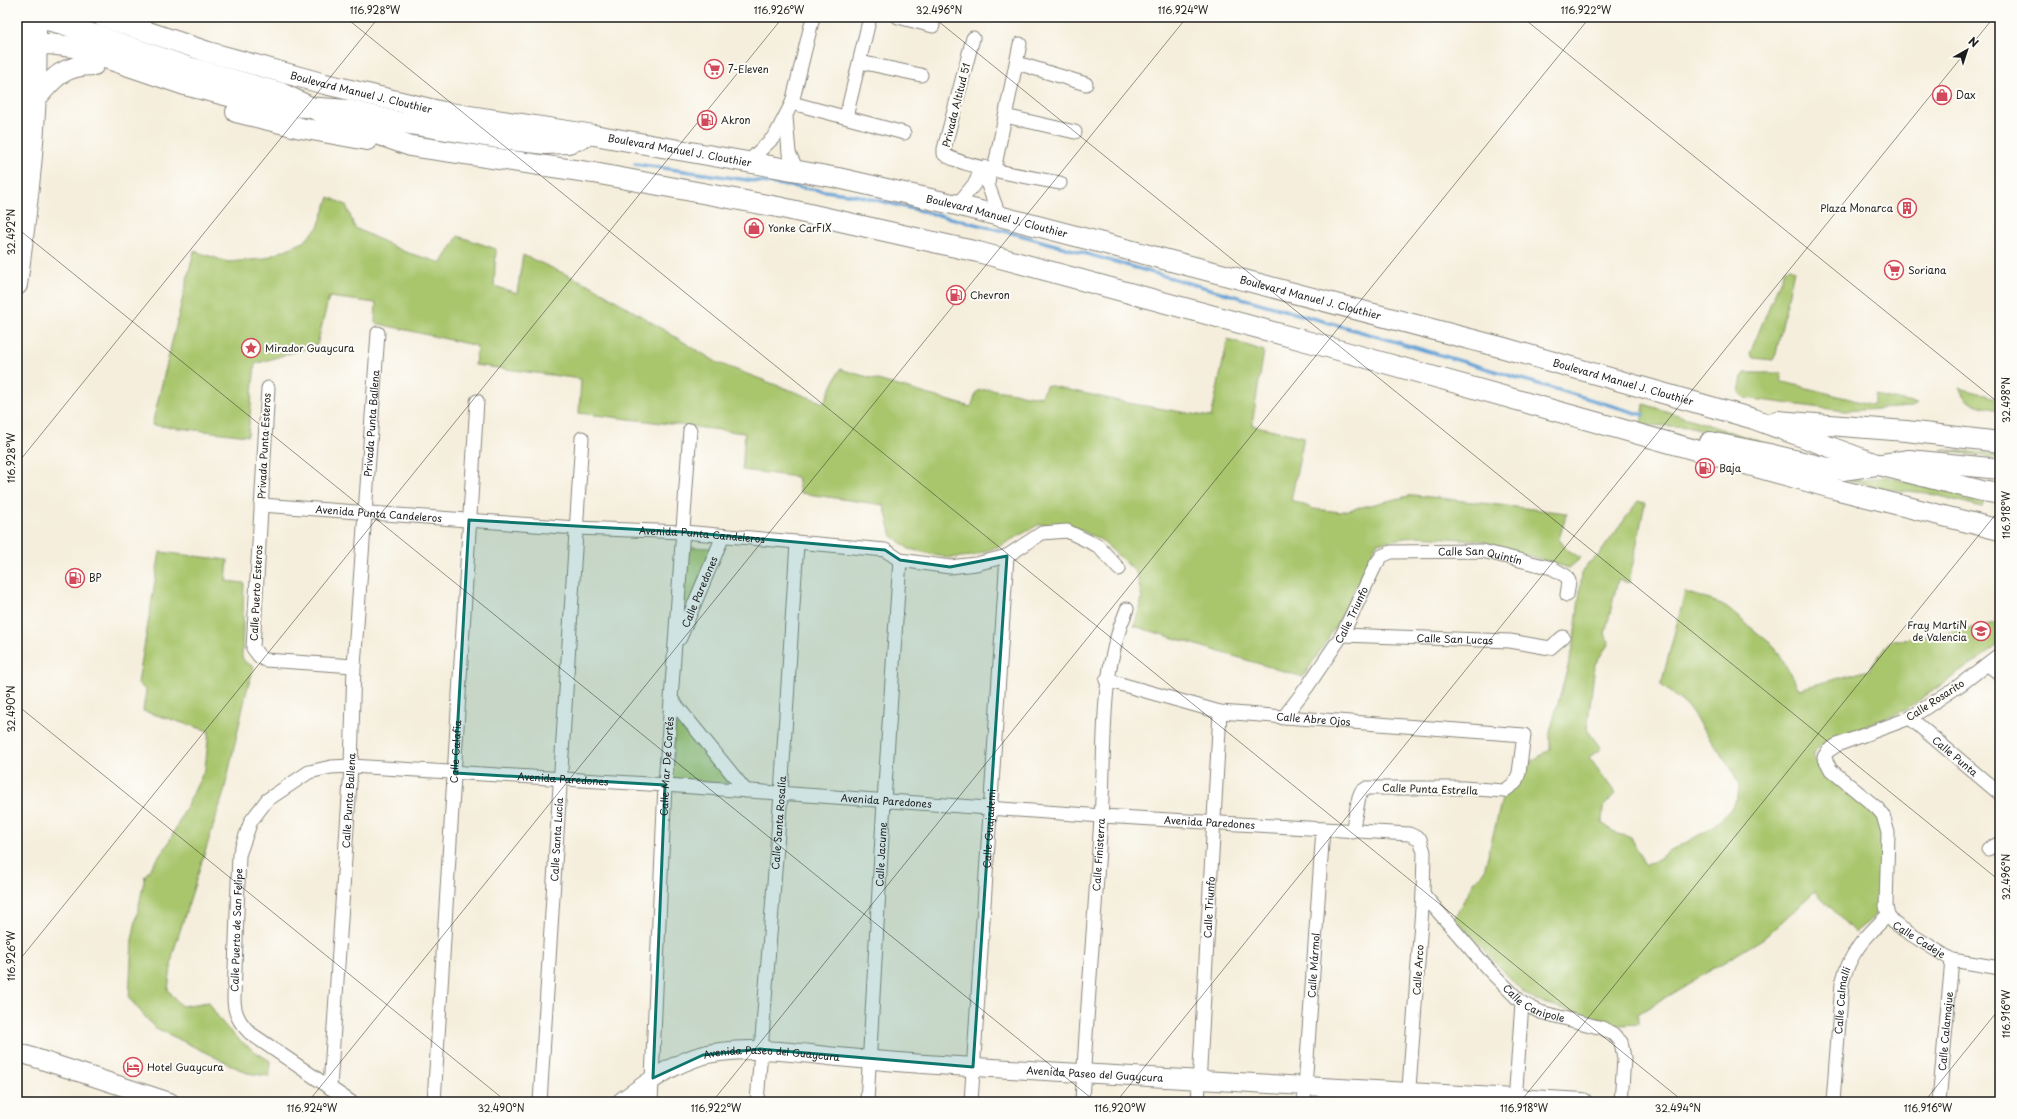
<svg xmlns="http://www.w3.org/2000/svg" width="2017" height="1119" font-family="'Playpen Sans',sans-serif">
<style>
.green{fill:#a9c66d;stroke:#627144}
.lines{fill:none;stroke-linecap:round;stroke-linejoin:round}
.stream{stroke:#63a1d5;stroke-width:3.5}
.street-casing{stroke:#88857c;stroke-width:15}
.secondary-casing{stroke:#88857c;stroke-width:20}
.primary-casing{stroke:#88857c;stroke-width:22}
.street{stroke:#fff;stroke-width:13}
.secondary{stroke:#fff;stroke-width:18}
.primary{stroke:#fff;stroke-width:20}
.marked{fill:#0f766e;fill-opacity:0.2;stroke:#0f766e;stroke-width:3;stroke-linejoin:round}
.ticks{fill:none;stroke:#1c1c1c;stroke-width:1;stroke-opacity:0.45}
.labels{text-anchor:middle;stroke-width:4;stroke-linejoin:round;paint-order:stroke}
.poi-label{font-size:10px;fill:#1c1c1c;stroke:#fdfcf7;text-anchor:start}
.street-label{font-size:10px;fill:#1c1c1c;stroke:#fdfcf7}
.neatline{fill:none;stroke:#1c1c1c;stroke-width:1.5}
.ticks-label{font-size:10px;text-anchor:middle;fill:#1c1c1c}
</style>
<rect width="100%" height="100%" fill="#fdfcf7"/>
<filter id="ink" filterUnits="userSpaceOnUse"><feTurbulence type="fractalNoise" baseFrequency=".025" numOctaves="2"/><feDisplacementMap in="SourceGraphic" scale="8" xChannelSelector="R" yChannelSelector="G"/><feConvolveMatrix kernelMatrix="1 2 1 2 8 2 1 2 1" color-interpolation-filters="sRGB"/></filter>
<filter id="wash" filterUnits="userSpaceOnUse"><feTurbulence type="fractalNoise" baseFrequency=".012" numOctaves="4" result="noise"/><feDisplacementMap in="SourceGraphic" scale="16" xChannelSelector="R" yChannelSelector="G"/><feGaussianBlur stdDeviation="0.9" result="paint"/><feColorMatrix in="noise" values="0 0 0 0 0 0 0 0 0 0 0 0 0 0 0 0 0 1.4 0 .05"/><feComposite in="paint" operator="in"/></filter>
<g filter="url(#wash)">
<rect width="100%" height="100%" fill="#f5eedc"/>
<g class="green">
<path d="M329 197 346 205 355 228 405 252 442 263 458 236 496 249 494 286 517 293 523 255 592 286 718 363 824 403 840 369 971 407 977 391 989 389 1040 397 1047 385 1128 403 1211 417 1228 339 1264 351 1252 425 1304 437 1291 500 1314 509 1340 512 1413 495 1567 513 1559 539 1567 550 1581 558 1569 568 1478 540 1416 536 1377 543 1338 623 1303 677 1134 626 1142 598 1136 572 1101 540 1068 524 1038 525 1002 545 973 556 948 558 909 549 892 536 884 505 800 493 797 477 742 470 745 433 579 413 581 379 475 365 477 346 375 323 376 303 329 297 317 345 255 364 248 436 152 425 194 251 228 262 263 259 304 242 318 227Z"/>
<path d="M1790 268 1794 270 1776 354 1773 360 1753 358 1750 353 1785 269Z"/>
<path d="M1745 373H1782L1780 381 1873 405 1876 395 1917 404 1912 407 1845 411 1745 398 1739 392 1742 377Z"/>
<path d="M1960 388 2000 399V410C1986 407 1964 406 1960 388Z"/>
<path d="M1644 404 1807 457 1692 427 1641 425Z"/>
<path d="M1942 450 2000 454V459Z"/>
<path d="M1884 476 1984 500 1982 507 1927 493 1884 489 1842 478 1864 480Z"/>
<path d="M1638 501 1645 503 1629 583 1618 580 1605 634 1609 643 1595 664 1587 729 1601 749 1589 757 1616 794 1603 807 1602 823 1617 834 1631 837 1645 866 1711 828 1728 813 1738 797 1739 786 1733 771 1686 705 1661 685 1685 592 1722 604 1775 647 1799 689 1869 670 1891 639 1899 640 1934 635 2000 622V644L1905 710 1827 742 1818 747 1813 754 1815 760 1820 767C1834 779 1871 804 1879 820 1885 833 1884 899 1877 912 1872 921 1862 925 1855 933L1815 891 1764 938 1638 1014V1024L1621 1025 1536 1001 1524 993 1454 918 1474 882 1484 871 1504 791 1526 765 1550 749V732L1573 648 1582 574 1588 563 1598 556Z"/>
<path d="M687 547 713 548 683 622Z"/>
<path d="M160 552 228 560 226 581 244 583 242 657 245 662 254 667 247 690 224 792 173 953 168 990 181 1006 209 1002C225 1032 243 1044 270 1061L269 1076 247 1073 154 1027 129 998 132 940 145 876 168 844 205 769 209 731 143 711 146 691 138 683Z"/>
<path d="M675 715 732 784 673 779Z"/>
</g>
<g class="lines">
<path class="stream" d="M635 164 860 196 1020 235 1400 343 1643 415"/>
</g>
</g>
<g filter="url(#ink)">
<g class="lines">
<defs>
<g id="street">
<path d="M898 17 933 26"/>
<path d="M973 38 944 149V154C960 167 1037 178 1060 183"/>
<path d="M860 62 921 75"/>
<path d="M1017 63 1086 84"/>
<path d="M792 103 904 133"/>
<path d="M1005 116 1075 132"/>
<path d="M786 117 789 153 798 172"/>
<path d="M846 117 870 17"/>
<path d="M747 163 775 136 792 103 813 17"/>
<path d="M994 170 1020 44"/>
<path d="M957 205 976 182 979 173 984 167 989 177 988 185 999 215"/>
<path d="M268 388 253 648 259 656 265 660 354 666"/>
<path id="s1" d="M261 505 576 528 684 532 885 550 900 560 950 567 976 564 1007 556 1042 533 1067 531 1098 546 1119 569"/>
<path id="s2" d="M1342 635 1510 641 1550 648 1563 637"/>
<path id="s3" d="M680 638 723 536"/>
<path id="s4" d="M2000 654 1960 685 1910 718 1837 745 1828 751 1824 757 1831 770 1877 808 1883 815 1888 833 1886 906 1888 915 1896 925 1952 960 2000 968"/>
<path d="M1987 664 2000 674"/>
<path id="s5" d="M1106 680 1220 712 1524 735 1519 773 1515 783 1504 791 1463 788H1367L1361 792 1359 797 1352 832"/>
<path d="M672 700 746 791"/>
<path id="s6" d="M1283 718 1307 687 1342 635 1376 564 1382 556 1391 552 1482 551 1552 568 1566 576 1569 581 1567 595"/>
<path id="s7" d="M1910 718 2000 794"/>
<path d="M1988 849 2000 843"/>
<path id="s8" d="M1423 894 1489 970 1522 1003 1540 1012 1602 1028 1613 1034 1621 1042 1624 1058 1621 1102"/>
<path id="s9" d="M330 1088 351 766 354 666 378 333"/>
<path id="s10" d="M351 1102 250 1033C239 1022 234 1013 234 998L239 855 251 821 267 800 309 772 331 767 351 766 665 785 1102 816 1409 834 1420 839 1424 852 1423 894 1408 1102"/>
<path id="s11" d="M434 1102 477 401"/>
<path id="s12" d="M540 1102 582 438"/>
<path id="s13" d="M651 1102 665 785 690 430"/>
<path id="s14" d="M757 1102 781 794 797 543"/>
<path id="s15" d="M867 1102 884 801 900 560"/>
<path id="s16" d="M971 1102 1007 556"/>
<path id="s17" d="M1082 1102C1087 1007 1095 913 1101 818 1106 746 1098 676 1127 609"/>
<path id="s18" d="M1198 1102 1220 712"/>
<path id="s19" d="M1304 1102 1323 829"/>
<path d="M1515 1102 1522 1003"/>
<path id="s20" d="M1833 1102 1842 983C1850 952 1865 937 1888 915"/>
<path id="s21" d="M1939 1102 1952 960"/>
</g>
<g id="secondary">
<path d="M17 1052 170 1102"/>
<path id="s22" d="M621 1102C651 1080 682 1056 720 1052 760 1047 799 1053 838 1057 883 1061 929 1065 975 1067 1178 1079 1380 1090 1583 1102"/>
</g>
<g id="primary">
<path d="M35 17 63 24 188 67 281 93 337 120 411 146 594 173 778 207 978 252 1306 341 1835 489 2000 530"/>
<path id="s23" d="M103 17 208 52 325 84 443 112 594 135 838 178 957 205 1504 348 1754 419 1879 465 1982 491 2000 494"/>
<path d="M17 48 49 44 73 47 185 85 261 104 348 110 398 122 511 140 545 144 568 143 583 138"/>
<path d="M35 100C53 78 63 65 94 65"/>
<path d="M236 112 301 128 367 140"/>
<path d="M17 134 21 68 19 17"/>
<path d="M17 285C28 201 39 115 36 31"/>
<path d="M1777 421 1906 431 2000 442"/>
<path d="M1710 442 1769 454 1828 468 1843 470 1909 460 2000 469"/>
</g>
</defs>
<use href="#street" class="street-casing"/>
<use href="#secondary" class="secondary-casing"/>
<use href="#primary" class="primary-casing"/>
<use href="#street" class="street"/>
<use href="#secondary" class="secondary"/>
<use href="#primary" class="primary"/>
</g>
</g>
<path class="marked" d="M469 520 684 532 885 550 900 560 950 567 1007 556 973 1067 760 1049 703 1055 653 1078 665 785 455 773Z"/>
<path class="ticks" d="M345 17 1684 1102M933 17 2000 881M1522 17 2000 404M17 228 1096 1102M17 464 379 17M17 705 507 1102M17 963 783 17M308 1102 1187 17M712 1102 1590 17M1116 1102 1994 17M1520 1102 2000 509M1924 1102 2000 1008"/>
<defs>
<symbol id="supermarket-ring" viewBox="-11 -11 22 22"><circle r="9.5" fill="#fdfcf7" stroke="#d1495b" stroke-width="1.5"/><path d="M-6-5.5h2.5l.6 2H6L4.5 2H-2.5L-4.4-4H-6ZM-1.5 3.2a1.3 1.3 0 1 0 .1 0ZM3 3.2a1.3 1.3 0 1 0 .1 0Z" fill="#d1495b"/></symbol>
<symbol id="shop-ring" viewBox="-11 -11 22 22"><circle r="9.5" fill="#fdfcf7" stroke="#d1495b" stroke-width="1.5"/><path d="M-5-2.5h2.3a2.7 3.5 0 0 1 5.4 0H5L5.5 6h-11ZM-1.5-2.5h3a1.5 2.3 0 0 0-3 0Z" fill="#d1495b"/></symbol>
<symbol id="fuel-ring" viewBox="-11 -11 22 22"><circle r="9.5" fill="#fdfcf7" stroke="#d1495b" stroke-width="1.5"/><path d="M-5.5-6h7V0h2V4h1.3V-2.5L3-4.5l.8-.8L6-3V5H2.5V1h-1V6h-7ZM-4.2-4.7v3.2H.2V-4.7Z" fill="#d1495b"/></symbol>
<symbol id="building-ring" viewBox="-11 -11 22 22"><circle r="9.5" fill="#fdfcf7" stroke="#d1495b" stroke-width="1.5"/><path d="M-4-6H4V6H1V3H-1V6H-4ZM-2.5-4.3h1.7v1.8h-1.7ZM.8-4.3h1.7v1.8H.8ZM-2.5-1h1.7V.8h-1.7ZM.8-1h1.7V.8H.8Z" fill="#d1495b"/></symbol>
<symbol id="sight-ring" viewBox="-11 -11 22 22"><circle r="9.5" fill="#fdfcf7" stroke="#d1495b" stroke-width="1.5"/><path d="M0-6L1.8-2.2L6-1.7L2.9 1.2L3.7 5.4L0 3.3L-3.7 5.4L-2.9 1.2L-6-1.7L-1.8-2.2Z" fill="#d1495b"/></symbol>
<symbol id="school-ring" viewBox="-11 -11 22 22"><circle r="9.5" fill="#fdfcf7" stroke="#d1495b" stroke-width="1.5"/><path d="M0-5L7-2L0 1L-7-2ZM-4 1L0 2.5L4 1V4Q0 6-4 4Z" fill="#d1495b"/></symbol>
<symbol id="hotel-ring" viewBox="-11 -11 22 22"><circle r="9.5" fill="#fdfcf7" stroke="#d1495b" stroke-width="1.5"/><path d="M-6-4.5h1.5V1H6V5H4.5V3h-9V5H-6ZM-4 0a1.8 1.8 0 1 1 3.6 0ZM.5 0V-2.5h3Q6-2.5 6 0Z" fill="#d1495b"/></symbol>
</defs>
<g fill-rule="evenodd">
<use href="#supermarket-ring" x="703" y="58" width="22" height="22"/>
<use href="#shop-ring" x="1931" y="84" width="22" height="22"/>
<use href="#fuel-ring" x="696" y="109" width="22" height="22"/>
<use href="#building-ring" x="1896" y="197" width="22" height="22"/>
<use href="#shop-ring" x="743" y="217" width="22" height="22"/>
<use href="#supermarket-ring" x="1883" y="259" width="22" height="22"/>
<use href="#fuel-ring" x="945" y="284" width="22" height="22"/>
<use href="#sight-ring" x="240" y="337" width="22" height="22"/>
<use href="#fuel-ring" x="1694" y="457" width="22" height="22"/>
<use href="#fuel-ring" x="64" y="567" width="22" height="22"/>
<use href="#school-ring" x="1970" y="620" width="22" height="22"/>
<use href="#hotel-ring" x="122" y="1056" width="22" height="22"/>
</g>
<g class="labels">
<g class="poi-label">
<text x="728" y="73">7-Eleven</text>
<text x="1956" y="99">Dax</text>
<text x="721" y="124">Akron</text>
<text x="1893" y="212" text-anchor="end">Plaza Monarca</text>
<text x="768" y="232">Yonke CarFIX</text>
<text x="1908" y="274">Soriana</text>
<text x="970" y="299">Chevron</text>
<text x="265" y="352">Mirador Guaycura</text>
<text x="1719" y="472">Baja</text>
<text x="89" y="582">BP</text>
<text x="1967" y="629" text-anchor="end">Fray MartiN<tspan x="1967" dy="12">de Valencia</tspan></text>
<text x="147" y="1071">Hotel Guaycura</text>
</g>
<g class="street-label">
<text dy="4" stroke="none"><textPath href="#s23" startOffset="269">Boulevard Manuel J. Clouthier</textPath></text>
<text transform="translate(956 105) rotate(-76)" y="4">Privada Altitud 51</text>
<text dy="4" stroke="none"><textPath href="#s23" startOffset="593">Boulevard Manuel J. Clouthier</textPath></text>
<text dy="4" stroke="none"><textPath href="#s23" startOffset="917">Boulevard Manuel J. Clouthier</textPath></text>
<text dy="4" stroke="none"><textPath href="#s23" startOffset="1241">Boulevard Manuel J. Clouthier</textPath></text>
<text dy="4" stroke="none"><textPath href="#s23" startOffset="1565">Boulevard Manuel J. Clouthier</textPath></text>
<text dy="4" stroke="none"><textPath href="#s9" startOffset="666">Privada Punta Ballena</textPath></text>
<text transform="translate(264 446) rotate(-87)" y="4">Privada Punta Esteros</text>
<text dy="4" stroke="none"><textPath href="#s1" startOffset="118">Avenida Punta Candeleros</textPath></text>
<text dy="4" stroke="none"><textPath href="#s1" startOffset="442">Avenida Punta Candeleros</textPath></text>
<text dy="4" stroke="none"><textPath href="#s6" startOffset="290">Calle San Quintín</textPath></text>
<text dy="4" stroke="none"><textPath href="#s3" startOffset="50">Calle Paredones</textPath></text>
<text transform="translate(256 593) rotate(-87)" y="4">Calle Puerto Esteros</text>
<text dy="4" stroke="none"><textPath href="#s6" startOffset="124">Calle Triunfo</textPath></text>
<text dy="4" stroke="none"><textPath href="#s2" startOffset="113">Calle San Lucas</textPath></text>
<text transform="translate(1935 700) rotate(-33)" y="4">Calle Rosarito</text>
<text dy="4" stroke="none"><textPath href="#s5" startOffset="212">Calle Abre Ojos</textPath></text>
<text dy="4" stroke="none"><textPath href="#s11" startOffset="351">Calle Calafia</textPath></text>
<text dy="4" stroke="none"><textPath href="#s7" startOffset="59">Calle Punta</textPath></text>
<text dy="4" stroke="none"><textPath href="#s13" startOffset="336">Calle Mar De Cortés</textPath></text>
<text dy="4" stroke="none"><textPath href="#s10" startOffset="673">Avenida Paredones</textPath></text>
<text transform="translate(1430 789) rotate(2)" y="4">Calle Punta Estrella</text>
<text dy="4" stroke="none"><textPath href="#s9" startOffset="288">Calle Punta Ballena</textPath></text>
<text dy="4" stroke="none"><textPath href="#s10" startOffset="997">Avenida Paredones</textPath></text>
<text dy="4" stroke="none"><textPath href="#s10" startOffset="1321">Avenida Paredones</textPath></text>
<text dy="4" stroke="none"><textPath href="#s14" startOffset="280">Calle Santa Rosalía</textPath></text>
<text dy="4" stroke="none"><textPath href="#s16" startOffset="274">Calle Guajademi</textPath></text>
<text dy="4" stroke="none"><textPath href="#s12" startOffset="263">Calle Santa Lucía</textPath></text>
<text dy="4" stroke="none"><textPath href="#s17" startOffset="248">Calle Finisterra</textPath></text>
<text dy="4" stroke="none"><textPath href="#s15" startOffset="248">Calle Jacume</textPath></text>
<text dy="4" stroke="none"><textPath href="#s18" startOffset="195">Calle Triunfo</textPath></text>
<text dy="4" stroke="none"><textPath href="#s10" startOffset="230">Calle Puerto de San Felipe</textPath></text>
<text dy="4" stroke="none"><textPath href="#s4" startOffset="431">Calle Cadeje</textPath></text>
<text dy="4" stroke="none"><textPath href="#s19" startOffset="137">Calle Mármol</textPath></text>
<text transform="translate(1418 970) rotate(-86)" y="4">Calle Arco</text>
<text dy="4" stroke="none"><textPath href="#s20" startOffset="102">Calle Calmalli</textPath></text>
<text dy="4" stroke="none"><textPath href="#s8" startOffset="158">Calle Canipole</textPath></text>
<text dy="4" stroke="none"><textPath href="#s21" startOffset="71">Calle Calamajue</textPath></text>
<text dy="4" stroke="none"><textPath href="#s22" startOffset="164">Avenida Paseo del Guaycura</textPath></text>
<text dy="4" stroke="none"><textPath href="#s22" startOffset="488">Avenida Paseo del Guaycura</textPath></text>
</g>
</g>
<rect width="2017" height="1119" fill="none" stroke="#fdfcf7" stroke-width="44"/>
<g transform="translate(1967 50) rotate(39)" stroke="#fdfcf7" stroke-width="3" paint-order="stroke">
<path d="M0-3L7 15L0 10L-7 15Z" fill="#1c1c1c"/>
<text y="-6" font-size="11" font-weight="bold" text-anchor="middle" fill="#1c1c1c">N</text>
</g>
<rect x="22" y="22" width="1973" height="1075" class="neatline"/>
<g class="ticks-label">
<text x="375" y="14">116.928°W</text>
<text x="779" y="14">116.926°W</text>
<text x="939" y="14">32.496°N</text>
<text x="1183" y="14">116.924°W</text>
<text x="1586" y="14">116.922°W</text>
<text transform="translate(11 232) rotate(-90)" y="4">32.492°N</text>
<text transform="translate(2006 400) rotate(-90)" y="4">32.498°N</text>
<text transform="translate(11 458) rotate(-90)" y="4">116.928°W</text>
<text transform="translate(2006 515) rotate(-90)" y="4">116.918°W</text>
<text transform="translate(11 709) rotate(-90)" y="4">32.490°N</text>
<text transform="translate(2006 877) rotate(-90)" y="4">32.496°N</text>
<text transform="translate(11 956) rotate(-90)" y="4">116.926°W</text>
<text transform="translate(2006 1014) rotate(-90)" y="4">116.916°W</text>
<text x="312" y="1112">116.924°W</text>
<text x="501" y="1112">32.490°N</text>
<text x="716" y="1112">116.922°W</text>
<text x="1120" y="1112">116.920°W</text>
<text x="1524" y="1112">116.918°W</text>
<text x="1678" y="1112">32.494°N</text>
<text x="1928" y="1112">116.916°W</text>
</g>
</svg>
